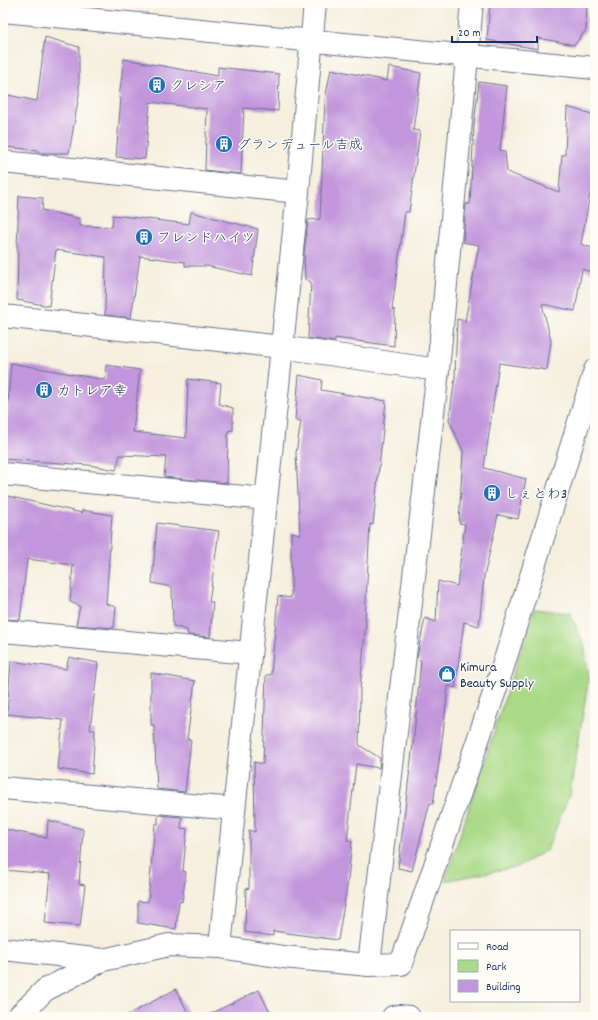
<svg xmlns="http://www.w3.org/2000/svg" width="598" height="1020" font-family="Dekko,'Klee One',sans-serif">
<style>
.green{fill:#aada87;stroke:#628472}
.building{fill:#c296dc}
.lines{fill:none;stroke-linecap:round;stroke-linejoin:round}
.minor-casing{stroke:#68728b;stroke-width:24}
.minor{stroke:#fff;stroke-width:22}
.labels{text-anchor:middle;stroke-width:3;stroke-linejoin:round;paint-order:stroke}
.poi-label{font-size:14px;fill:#1b2f5e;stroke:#fdfcf7;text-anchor:start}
</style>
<rect width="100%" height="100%" fill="#fdfcf7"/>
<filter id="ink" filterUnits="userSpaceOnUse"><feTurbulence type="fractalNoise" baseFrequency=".025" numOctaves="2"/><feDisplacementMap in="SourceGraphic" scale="8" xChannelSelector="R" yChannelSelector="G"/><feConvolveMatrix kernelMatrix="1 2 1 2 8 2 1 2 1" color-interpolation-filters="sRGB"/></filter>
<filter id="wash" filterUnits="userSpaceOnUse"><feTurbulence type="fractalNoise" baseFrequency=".012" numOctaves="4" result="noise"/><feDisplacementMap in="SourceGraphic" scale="16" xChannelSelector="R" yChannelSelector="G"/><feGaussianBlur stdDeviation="0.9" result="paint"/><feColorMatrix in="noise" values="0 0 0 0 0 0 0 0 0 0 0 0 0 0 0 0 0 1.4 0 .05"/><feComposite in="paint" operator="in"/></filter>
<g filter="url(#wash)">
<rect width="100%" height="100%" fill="#f6efde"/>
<path class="green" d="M534 609 570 613 584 644 589 677 570 793 547 850 517 867 445 881Z"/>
<g id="blocks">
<g class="building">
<path d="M490 3H587L586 30 574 45 538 38V49L487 40Z"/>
<path d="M45 37 79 47V95L69 153H38V150L3 147V94L37 101Z"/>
<path d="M124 59 218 76V67L279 74 278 111 244 108 241 174 205 170 207 109 150 102 145 159 116 157 121 98H119Z"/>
<path d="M389 67 421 73 413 130 420 131 409 212H405L392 309 395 310 394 346 335 338V342L308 338 311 282 305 279 304 253 308 220 320 219 325 100 331 69 387 81Z"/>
<path d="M479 82 507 86 500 150 505 152 507 172 559 192 562 155H565L567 107 595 115V195L590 194 581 244 595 249 591 272 582 269 575 311 542 304 551 341 547 370 499 363 484 468 526 479 518 519 498 515 484 577 479 626 464 622 455 688 448 686 443 733 433 804 430 803 412 871 398 868 414 735 421 661 417 657 425 618 436 622 438 581 457 586 465 524 459 523 463 451 449 420 455 377 457 319 465 321 479 245 463 242 466 204H470L474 126Z"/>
<path d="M19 196 43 198 42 210 80 219V226L112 227 113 215 189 224 191 212 258 229 252 276 207 266H185V262L140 256 131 318 105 315 106 257 56 250 49 306 17 300 18 249H17Z"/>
<path d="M11 363 105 380 106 365 140 370 133 432 186 438 188 379 221 383 219 404 233 408V430L228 431 227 483 164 477 166 457 120 455 116 470 89 465 3 459V415H7Z"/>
<path d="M299 375 322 380 321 390 386 401 373 525 370 524 365 620H366L360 690 359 745 380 758 379 768 356 764 347 840 352 841 348 880 338 940 273 931V936L245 932 246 888 249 889V830L255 832 254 762 263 764 266 675H271L278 596 291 598V532L300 534 296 453 301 421 295 420Z"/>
<path d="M3 495 82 513V510L112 515 106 604 116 607 114 628 76 625 80 606 70 602 73 565 27 559 20 620 3 619Z"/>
<path d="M157 523 219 531 209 602H213L210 637 188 635 187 630 173 626 172 587 152 583Z"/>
<path d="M69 657 98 663 90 730H95L92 774 58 769 63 720 7 714 11 661 66 669Z"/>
<path d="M151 673 195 681 187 739 191 740 185 792 157 789 154 725H151Z"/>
<path d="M158 815 182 817 181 828 187 829 183 871 186 872 182 902 179 901 176 929 138 923V901L148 902 155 824H158Z"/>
<path d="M48 820 83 829 79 884 85 885 80 926 45 923 50 874 3 870V829L47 838Z"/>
<path d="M176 989 190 1017H124Z"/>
<path d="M259 990 272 1017H204Z"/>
</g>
</g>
</g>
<g filter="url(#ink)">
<use href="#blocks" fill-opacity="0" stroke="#68728b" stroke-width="1"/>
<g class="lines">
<defs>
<g id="minor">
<path d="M3 11 595 68"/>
<path d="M3 162 298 192"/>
<path d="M3 316 282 347 438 370"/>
<path d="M3 474 266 499"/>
<path d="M3 631 250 653"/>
<path d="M3 788 234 809"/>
<path d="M220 947 298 192 315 3"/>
<path d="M3 949 103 960"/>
<path d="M369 965 438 370 472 3"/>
<path d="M18 1017 45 990 103 960 169 945 220 947 283 957 369 965 401 964 500 676 595 370"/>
<path d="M393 1017 399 1016 409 1017"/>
</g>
</defs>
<use href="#minor" class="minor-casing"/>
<use href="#minor" class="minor"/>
</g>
</g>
<defs>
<symbol id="building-disc" viewBox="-11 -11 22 22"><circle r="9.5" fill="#1f6fb2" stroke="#fdfcf7"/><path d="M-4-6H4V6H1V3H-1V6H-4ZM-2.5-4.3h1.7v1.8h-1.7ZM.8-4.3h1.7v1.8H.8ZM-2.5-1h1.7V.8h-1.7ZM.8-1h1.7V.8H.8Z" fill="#fff"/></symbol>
<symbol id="shop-disc" viewBox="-11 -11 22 22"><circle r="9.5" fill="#1f6fb2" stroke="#fdfcf7"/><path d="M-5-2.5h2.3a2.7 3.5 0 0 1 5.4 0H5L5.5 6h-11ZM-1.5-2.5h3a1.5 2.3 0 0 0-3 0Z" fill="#fff"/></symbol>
</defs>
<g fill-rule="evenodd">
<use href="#building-disc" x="147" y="75" width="20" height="20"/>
<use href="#building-disc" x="214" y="134" width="20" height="20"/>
<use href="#building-disc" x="134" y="227" width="20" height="20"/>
<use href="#building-disc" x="34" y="380" width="20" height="20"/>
<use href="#building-disc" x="482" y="483" width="20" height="20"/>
<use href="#shop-disc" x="437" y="664" width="20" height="20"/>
</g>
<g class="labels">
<g class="poi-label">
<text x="170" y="90">クレシア</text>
<text x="237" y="149">グランデュール吉成</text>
<text x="157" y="242">フレンドハイツ</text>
<text x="57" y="395">カトレア幸</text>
<text x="505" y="498">しぇとわ3</text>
<text x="460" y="671">Kimura<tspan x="460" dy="16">Beauty Supply</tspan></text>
</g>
</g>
<rect width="598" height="1020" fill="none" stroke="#fdfcf7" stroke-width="16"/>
<rect x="450" y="930" width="130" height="72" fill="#fdfcf7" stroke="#a3aaba"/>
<rect x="458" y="943" width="20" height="6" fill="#ffffff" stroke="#a3aaba"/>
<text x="486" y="950" font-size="12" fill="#1b2f5e">Road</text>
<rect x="458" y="960" width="20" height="12" fill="#aada87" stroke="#a3aaba"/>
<text x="486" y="970" font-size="12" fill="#1b2f5e">Park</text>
<rect x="458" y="980" width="20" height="12" fill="#c296dc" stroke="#a3aaba"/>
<text x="486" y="990" font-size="12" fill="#1b2f5e">Building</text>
<path d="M452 36v6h85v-6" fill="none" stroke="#1b2f5e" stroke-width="2"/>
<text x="458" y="36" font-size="12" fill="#1b2f5e" stroke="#fdfcf7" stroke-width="3" paint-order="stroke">20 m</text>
</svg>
